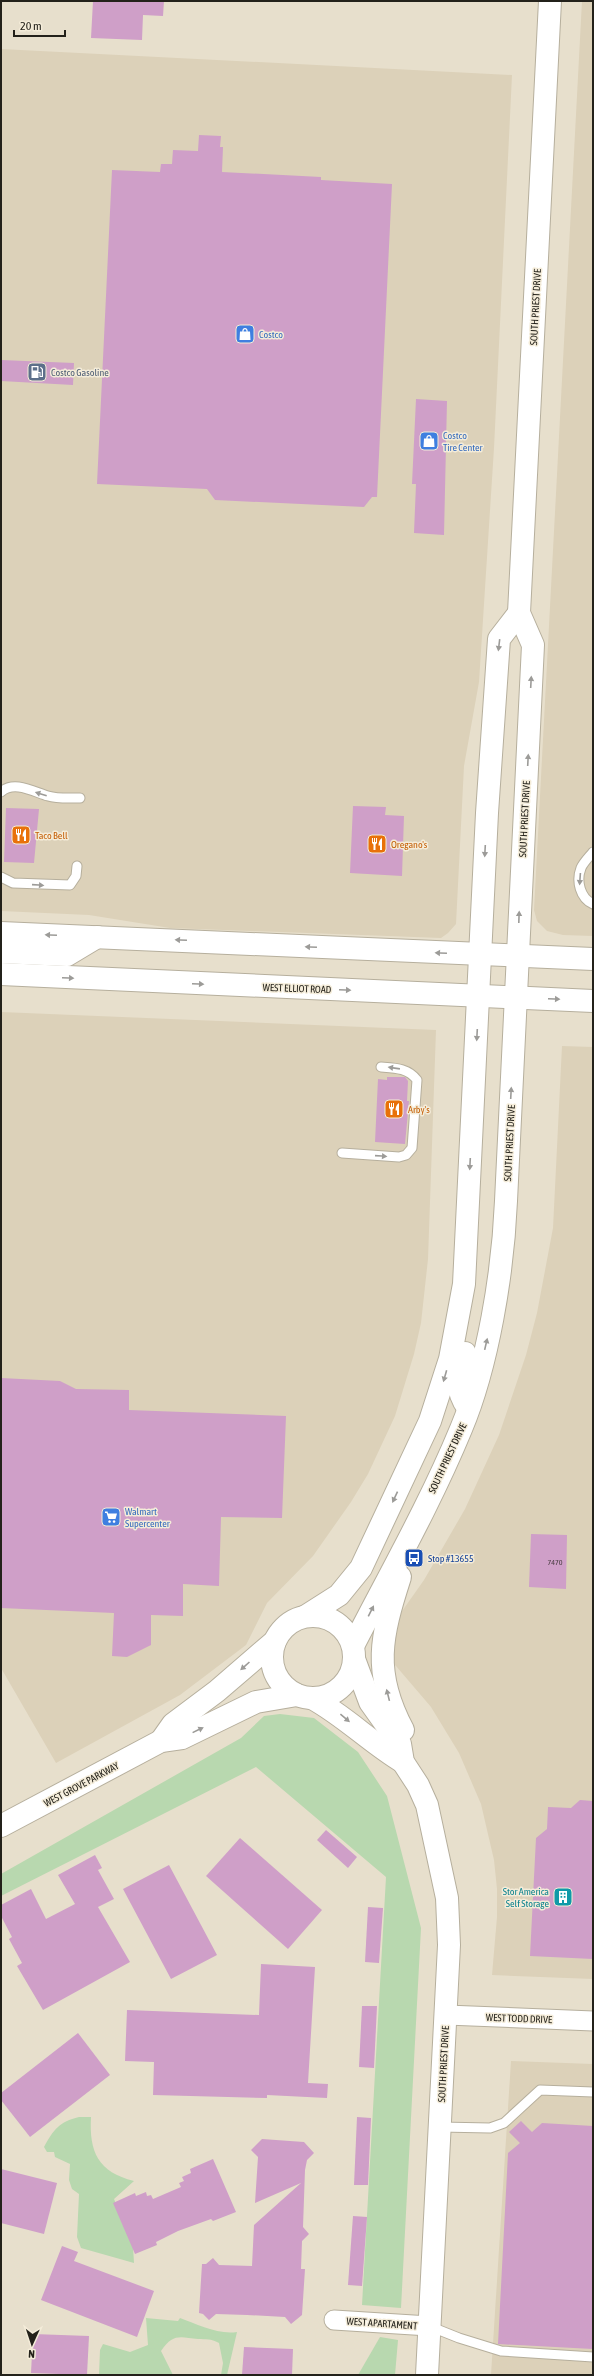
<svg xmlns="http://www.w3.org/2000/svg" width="594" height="2376" font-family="'Asap Condensed',sans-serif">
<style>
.built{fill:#dcd1b9}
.green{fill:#b8d8af}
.building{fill:#cf9fc8}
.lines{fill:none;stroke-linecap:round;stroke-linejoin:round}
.lane-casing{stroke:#b6af9d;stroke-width:11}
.street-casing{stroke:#b6af9d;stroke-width:21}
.secondary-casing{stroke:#b6af9d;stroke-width:24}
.lane{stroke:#fff;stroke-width:9}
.street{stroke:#fff;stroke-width:19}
.secondary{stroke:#fff;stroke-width:22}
.oneway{fill:#9c9b98}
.labels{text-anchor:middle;stroke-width:3;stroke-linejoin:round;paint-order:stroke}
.number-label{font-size:8px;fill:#4e4046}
.street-label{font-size:10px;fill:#23211a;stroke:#f4ecd9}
.shop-label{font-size:10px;fill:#366cbe;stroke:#f4ecd9;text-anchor:start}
.service-label{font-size:10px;fill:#4e5e75;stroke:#f4ecd9;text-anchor:start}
.food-label{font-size:10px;fill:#c56008;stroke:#f4ecd9;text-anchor:start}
.transit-label{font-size:10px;fill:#164399;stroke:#f4ecd9;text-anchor:start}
.culture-label{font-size:10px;fill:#0d838f;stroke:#f4ecd9;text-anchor:end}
</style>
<rect width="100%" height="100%" fill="#e7dfcc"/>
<g class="built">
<path d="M582 1H593V936L563 935 547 931 537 921 534 910Z"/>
<path d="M1 49 512 75 494 448 479 682 464 766 456 924 448 933 441 938 170 928 89 915 1 911Z"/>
<path d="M1 1012 436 1030 428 1259 421 1323 414 1354 395 1416 368 1474 351 1502 313 1556 267 1603 246 1645 180 1695 56 1763 1 1668Z"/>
<path d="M562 1046 593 1047V1979L492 1975 497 1917V1889L494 1860 481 1804 459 1753 431 1707 396 1666 376 1648 424 1580 465 1509 499 1435 526 1355 537 1313 553 1228Z"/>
<path d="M511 2061 593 2064V2375H491Z"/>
</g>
<g class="green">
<path d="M280 1714 314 1718 358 1752 387 1796 421 1928 401 2308 362 2305 386 1877 256 1767 1 1896V1874L241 1738 264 1716Z"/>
<path d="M79 2117H91C89 2152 98 2172 134 2181L114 2199 133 2247 134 2263 81 2248 77 2237 79 2194 72 2189 69 2180 70 2164 55 2157 54 2152H47L44 2147C54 2129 59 2122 79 2117Z"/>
<path d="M146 2318 178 2321 180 2318C197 2324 218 2335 237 2332L227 2375H221L223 2363 219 2343C210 2338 207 2340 198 2339 180 2337 173 2333 161 2351L173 2375H99L100 2350 103 2344 130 2352 148 2345Z"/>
<path d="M380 2337 398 2340 395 2375H358Z"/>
</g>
<g class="building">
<path d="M93 1H164L163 16 143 15 142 40 91 38Z"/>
<path d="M199 135 221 136 220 147H223L222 172 321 177V180L392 184 377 497H372L364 507 215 500 207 489 97 484 112 170 160 172 161 164H172L173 150 198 151Z"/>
<path d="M1 360 74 363 73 385 1 381Z"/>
<path d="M416 399 447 401 444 535 414 533 416 484H412Z"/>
<path d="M353 806 386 807 385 815 404 816 402 876 350 873Z"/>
<path d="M6 808 39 809 34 863 4 862Z"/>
<path d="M387 1077H405L408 1081 407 1101H409L405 1144 375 1142 378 1079 387 1080Z"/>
<path d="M1 1378 60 1381 76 1389 129 1390V1410L286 1416 282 1518 221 1517 219 1586 183 1584V1616L151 1615V1645L127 1657 112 1656 114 1613 1 1608Z"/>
<path d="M531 1534 567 1535 566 1589 529 1587Z"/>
<path d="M580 1800 593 1801V1959L530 1956 536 1838 547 1829 548 1807 571 1808Z"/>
<path d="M326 1830 357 1857 348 1868 317 1840Z"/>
<path d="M240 1838 322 1910 288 1949 206 1876Z"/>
<path d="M95 1855 102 1868 98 1870 114 1899 98 1907 130 1962 43 2010 17 1966 22 1963 9 1939 12 1937 1 1916V1905L31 1889 46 1919 75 1904 58 1875Z"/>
<path d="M169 1865 217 1955 171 1979 123 1889Z"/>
<path d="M368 1907 383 1908 379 1963 365 1962Z"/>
<path d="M261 1964 315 1967 308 2083 328 2084 327 2098 267 2095V2098L153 2095 154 2062 125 2061 127 2010 259 2015Z"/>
<path d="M362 2006H377L374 2068 359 2067Z"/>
<path d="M78 2033 110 2075 30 2137 1 2100V2093Z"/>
<path d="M357 2117 371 2118 368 2185H354Z"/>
<path d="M521 2121 532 2132 542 2123 593 2126V2349L498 2344 508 2153 520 2143 509 2132Z"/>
<path d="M262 2139 304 2142 314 2153 307 2160 305 2170 303 2227 309 2234 302 2241 301 2269H305L302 2315 291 2324 285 2317 247 2315 216 2314 209 2320 203 2314 199 2313 202 2264H206L213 2258 219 2265 252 2266 254 2225 301 2183 255 2203 258 2157 251 2150Z"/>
<path d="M213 2159 236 2212 213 2221 211 2219 178 2231 156 2242 157 2245 135 2254 113 2203 135 2193 136 2196 146 2192 147 2196 151 2195 153 2199 181 2187 179 2183 184 2181 182 2177 191 2173 190 2169Z"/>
<path d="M1 2169 57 2183 44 2234 1 2223Z"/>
<path d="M353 2216 367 2217 362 2286 348 2285Z"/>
<path d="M62 2246 78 2252 74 2261 154 2291 137 2337 41 2300Z"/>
<path d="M33 2334 89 2336 87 2375 31 2373Z"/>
<path d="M244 2347 293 2349 292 2375H242Z"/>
</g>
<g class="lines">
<defs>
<g id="lane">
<path d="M1 792C14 780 34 792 48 796 58 799 69 798 80 798"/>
<path d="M593 852C589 857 583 863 581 868 576 881 580 898 593 904"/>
<path d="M1 877 13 883 70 885 76 876 77 866"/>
<path d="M342 1153 399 1157 406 1155 412 1148 417 1080C408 1068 395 1068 381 1067"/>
<path d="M440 2127 490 2128 504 2123 540 2090 593 2092"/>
<path d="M429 2326 459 2338 501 2351 593 2357"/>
</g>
<g id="street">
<path d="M446 2015 593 2021"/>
<path d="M334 2320 429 2326"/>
</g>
<g id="secondary">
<path d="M1 933 593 959"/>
<path d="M1 952 67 955 97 937"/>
<path d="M1 974 593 1001"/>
<path d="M465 1353C459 1376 454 1388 468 1408"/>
<path d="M400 1577C381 1636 372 1672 403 1730"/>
<circle cx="313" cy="1657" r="41"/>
<path d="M306 1616 339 1595 361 1568 430 1421 450 1359 464 1284 487 813 499 639 519 613"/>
<path d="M353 1646C390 1574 430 1504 461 1429 488 1365 503 1272 506 1201L533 645 519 613 550 1"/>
<path d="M354 1659 370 1702 400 1744 403 1762 418 1785 427 1805 447 1898 449 1945 427 2375"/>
<path d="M312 1698C345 1716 371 1743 403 1762"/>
<path d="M161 1741 173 1724 217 1691 275 1641"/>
<path d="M1 1826 161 1741 182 1738 256 1702 297 1695"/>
</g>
</defs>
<use href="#lane" class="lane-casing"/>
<use href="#street" class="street-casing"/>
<use href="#secondary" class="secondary-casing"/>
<use href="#lane" class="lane"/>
<use href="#street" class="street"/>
<use href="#secondary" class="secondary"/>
</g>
<defs><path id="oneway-solid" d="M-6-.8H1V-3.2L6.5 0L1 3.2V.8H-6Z"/></defs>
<g class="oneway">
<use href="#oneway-solid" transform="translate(499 645) rotate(97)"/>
<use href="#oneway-solid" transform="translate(531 682) rotate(-87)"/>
<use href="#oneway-solid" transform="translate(528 760) rotate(-87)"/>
<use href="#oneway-solid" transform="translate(41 794) rotate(-162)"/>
<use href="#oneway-solid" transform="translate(485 851) rotate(93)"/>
<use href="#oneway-solid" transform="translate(580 879) rotate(94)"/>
<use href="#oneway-solid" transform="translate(38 885) rotate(4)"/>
<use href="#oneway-solid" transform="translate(519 917) rotate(-88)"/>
<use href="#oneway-solid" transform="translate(51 935) rotate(-178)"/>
<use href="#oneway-solid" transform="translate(181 940) rotate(-177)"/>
<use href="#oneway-solid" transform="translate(311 947) rotate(-177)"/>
<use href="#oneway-solid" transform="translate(441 953) rotate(-177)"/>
<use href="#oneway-solid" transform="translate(68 978) rotate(3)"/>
<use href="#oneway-solid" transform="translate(198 984) rotate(3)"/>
<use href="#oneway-solid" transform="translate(345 990) rotate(2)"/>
<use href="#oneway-solid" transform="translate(554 999) rotate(2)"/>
<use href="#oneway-solid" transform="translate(477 1035) rotate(93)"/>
<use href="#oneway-solid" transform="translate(394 1068) rotate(-172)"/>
<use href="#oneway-solid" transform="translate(511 1093) rotate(-87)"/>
<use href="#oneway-solid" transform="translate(381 1156) rotate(4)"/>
<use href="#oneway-solid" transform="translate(470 1164) rotate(93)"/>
<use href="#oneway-solid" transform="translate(486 1344) rotate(-77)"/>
<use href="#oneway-solid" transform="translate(445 1376) rotate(106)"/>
<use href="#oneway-solid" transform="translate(395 1497) rotate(115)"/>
<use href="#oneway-solid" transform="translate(371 1611) rotate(-63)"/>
<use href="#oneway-solid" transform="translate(245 1666) rotate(138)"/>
<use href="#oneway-solid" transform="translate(388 1695) rotate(-104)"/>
<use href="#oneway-solid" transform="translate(345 1718) rotate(40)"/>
<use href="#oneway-solid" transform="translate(198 1730) rotate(-26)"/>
</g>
<defs>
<symbol id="shop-square" viewBox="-11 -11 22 22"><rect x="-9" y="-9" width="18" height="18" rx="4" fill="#3f7fe0" stroke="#f4ecd9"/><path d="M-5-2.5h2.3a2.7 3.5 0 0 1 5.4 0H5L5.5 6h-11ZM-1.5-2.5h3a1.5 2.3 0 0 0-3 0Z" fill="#fff"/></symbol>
<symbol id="fuel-square" viewBox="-11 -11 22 22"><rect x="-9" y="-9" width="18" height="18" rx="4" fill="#5c6f8a" stroke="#f4ecd9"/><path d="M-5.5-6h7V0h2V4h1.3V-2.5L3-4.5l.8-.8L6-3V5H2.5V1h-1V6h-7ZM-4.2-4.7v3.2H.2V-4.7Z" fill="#fff"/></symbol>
<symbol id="restaurant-square" viewBox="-11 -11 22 22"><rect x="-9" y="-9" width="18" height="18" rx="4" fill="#e8710a" stroke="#f4ecd9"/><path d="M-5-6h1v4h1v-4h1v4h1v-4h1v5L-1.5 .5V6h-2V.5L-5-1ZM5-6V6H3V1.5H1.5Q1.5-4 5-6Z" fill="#fff"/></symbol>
<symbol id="supermarket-square" viewBox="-11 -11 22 22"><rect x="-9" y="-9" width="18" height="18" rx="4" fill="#3f7fe0" stroke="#f4ecd9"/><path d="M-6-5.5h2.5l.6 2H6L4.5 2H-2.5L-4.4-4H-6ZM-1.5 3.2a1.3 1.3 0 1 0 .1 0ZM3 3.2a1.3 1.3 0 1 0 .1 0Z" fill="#fff"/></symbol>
<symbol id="bus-square" viewBox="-11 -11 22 22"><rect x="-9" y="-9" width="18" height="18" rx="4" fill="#1a4fb4" stroke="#f4ecd9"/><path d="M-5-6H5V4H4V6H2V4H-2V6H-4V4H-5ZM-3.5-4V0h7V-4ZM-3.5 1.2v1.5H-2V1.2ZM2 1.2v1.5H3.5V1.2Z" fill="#fff"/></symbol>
<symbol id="building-square" viewBox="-11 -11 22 22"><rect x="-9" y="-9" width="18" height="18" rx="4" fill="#0f9aa8" stroke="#f4ecd9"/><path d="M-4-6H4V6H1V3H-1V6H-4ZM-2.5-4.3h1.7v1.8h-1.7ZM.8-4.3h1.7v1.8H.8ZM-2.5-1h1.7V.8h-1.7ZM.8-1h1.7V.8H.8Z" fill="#fff"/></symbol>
</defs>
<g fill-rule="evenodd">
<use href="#shop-square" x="234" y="323" width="22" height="22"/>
<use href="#fuel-square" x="26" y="361" width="22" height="22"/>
<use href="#shop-square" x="418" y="430" width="22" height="22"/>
<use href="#restaurant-square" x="10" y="824" width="22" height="22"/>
<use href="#restaurant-square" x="366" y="833" width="22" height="22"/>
<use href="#restaurant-square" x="383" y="1098" width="22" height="22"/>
<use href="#supermarket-square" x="100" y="1506" width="22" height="22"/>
<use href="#bus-square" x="403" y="1547" width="22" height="22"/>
<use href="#building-square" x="552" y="1886" width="22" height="22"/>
</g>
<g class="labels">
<g class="number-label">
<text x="555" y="1565">7470</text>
</g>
<g class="street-label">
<text transform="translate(535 307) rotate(-87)" y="4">SOUTH PRIEST DRIVE</text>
<text transform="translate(524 819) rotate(-87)" y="4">SOUTH PRIEST DRIVE</text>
<text transform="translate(297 988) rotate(2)" y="4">WEST ELLIOT ROAD</text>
<text transform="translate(509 1143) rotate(-87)" y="4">SOUTH PRIEST DRIVE</text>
<text transform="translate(447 1458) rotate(-65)" y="4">SOUTH PRIEST DRIVE</text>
<text transform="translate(81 1784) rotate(-28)" y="4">WEST GROVE PARKWAY</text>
<text transform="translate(519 2018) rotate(2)" y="4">WEST TODD DRIVE</text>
<text transform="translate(443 2064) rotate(-87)" y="4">SOUTH PRIEST DRIVE</text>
<text transform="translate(382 2323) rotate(4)" y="4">WEST APARTAMENT</text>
</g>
<g class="shop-label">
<text x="259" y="338">Costco</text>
<text x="443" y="439">Costco<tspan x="443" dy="12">Tire Center</tspan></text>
<text x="125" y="1515">Walmart<tspan x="125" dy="12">Supercenter</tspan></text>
</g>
<g class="service-label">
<text x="51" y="376">Costco Gasoline</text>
</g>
<g class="food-label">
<text x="35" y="839">Taco Bell</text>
<text x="391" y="848">Oregano's</text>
<text x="408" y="1113">Arby's</text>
</g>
<g class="transit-label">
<text x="428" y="1562">Stop #13655</text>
</g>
<g class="culture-label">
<text x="549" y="1895">Stor America<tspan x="549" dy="12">Self Storage</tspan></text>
</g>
</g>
<rect width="594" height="2376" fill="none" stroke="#23211a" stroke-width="4"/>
<g transform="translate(32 2344) rotate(183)" stroke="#f4ecd9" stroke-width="3" paint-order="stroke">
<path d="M0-3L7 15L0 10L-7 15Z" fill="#23211a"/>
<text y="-6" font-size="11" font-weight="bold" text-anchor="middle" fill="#23211a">N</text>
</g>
<path d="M14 30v6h51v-6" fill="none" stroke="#23211a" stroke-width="2"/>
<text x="20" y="30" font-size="12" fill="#23211a" stroke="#f4ecd9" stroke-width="3" paint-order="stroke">20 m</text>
</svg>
